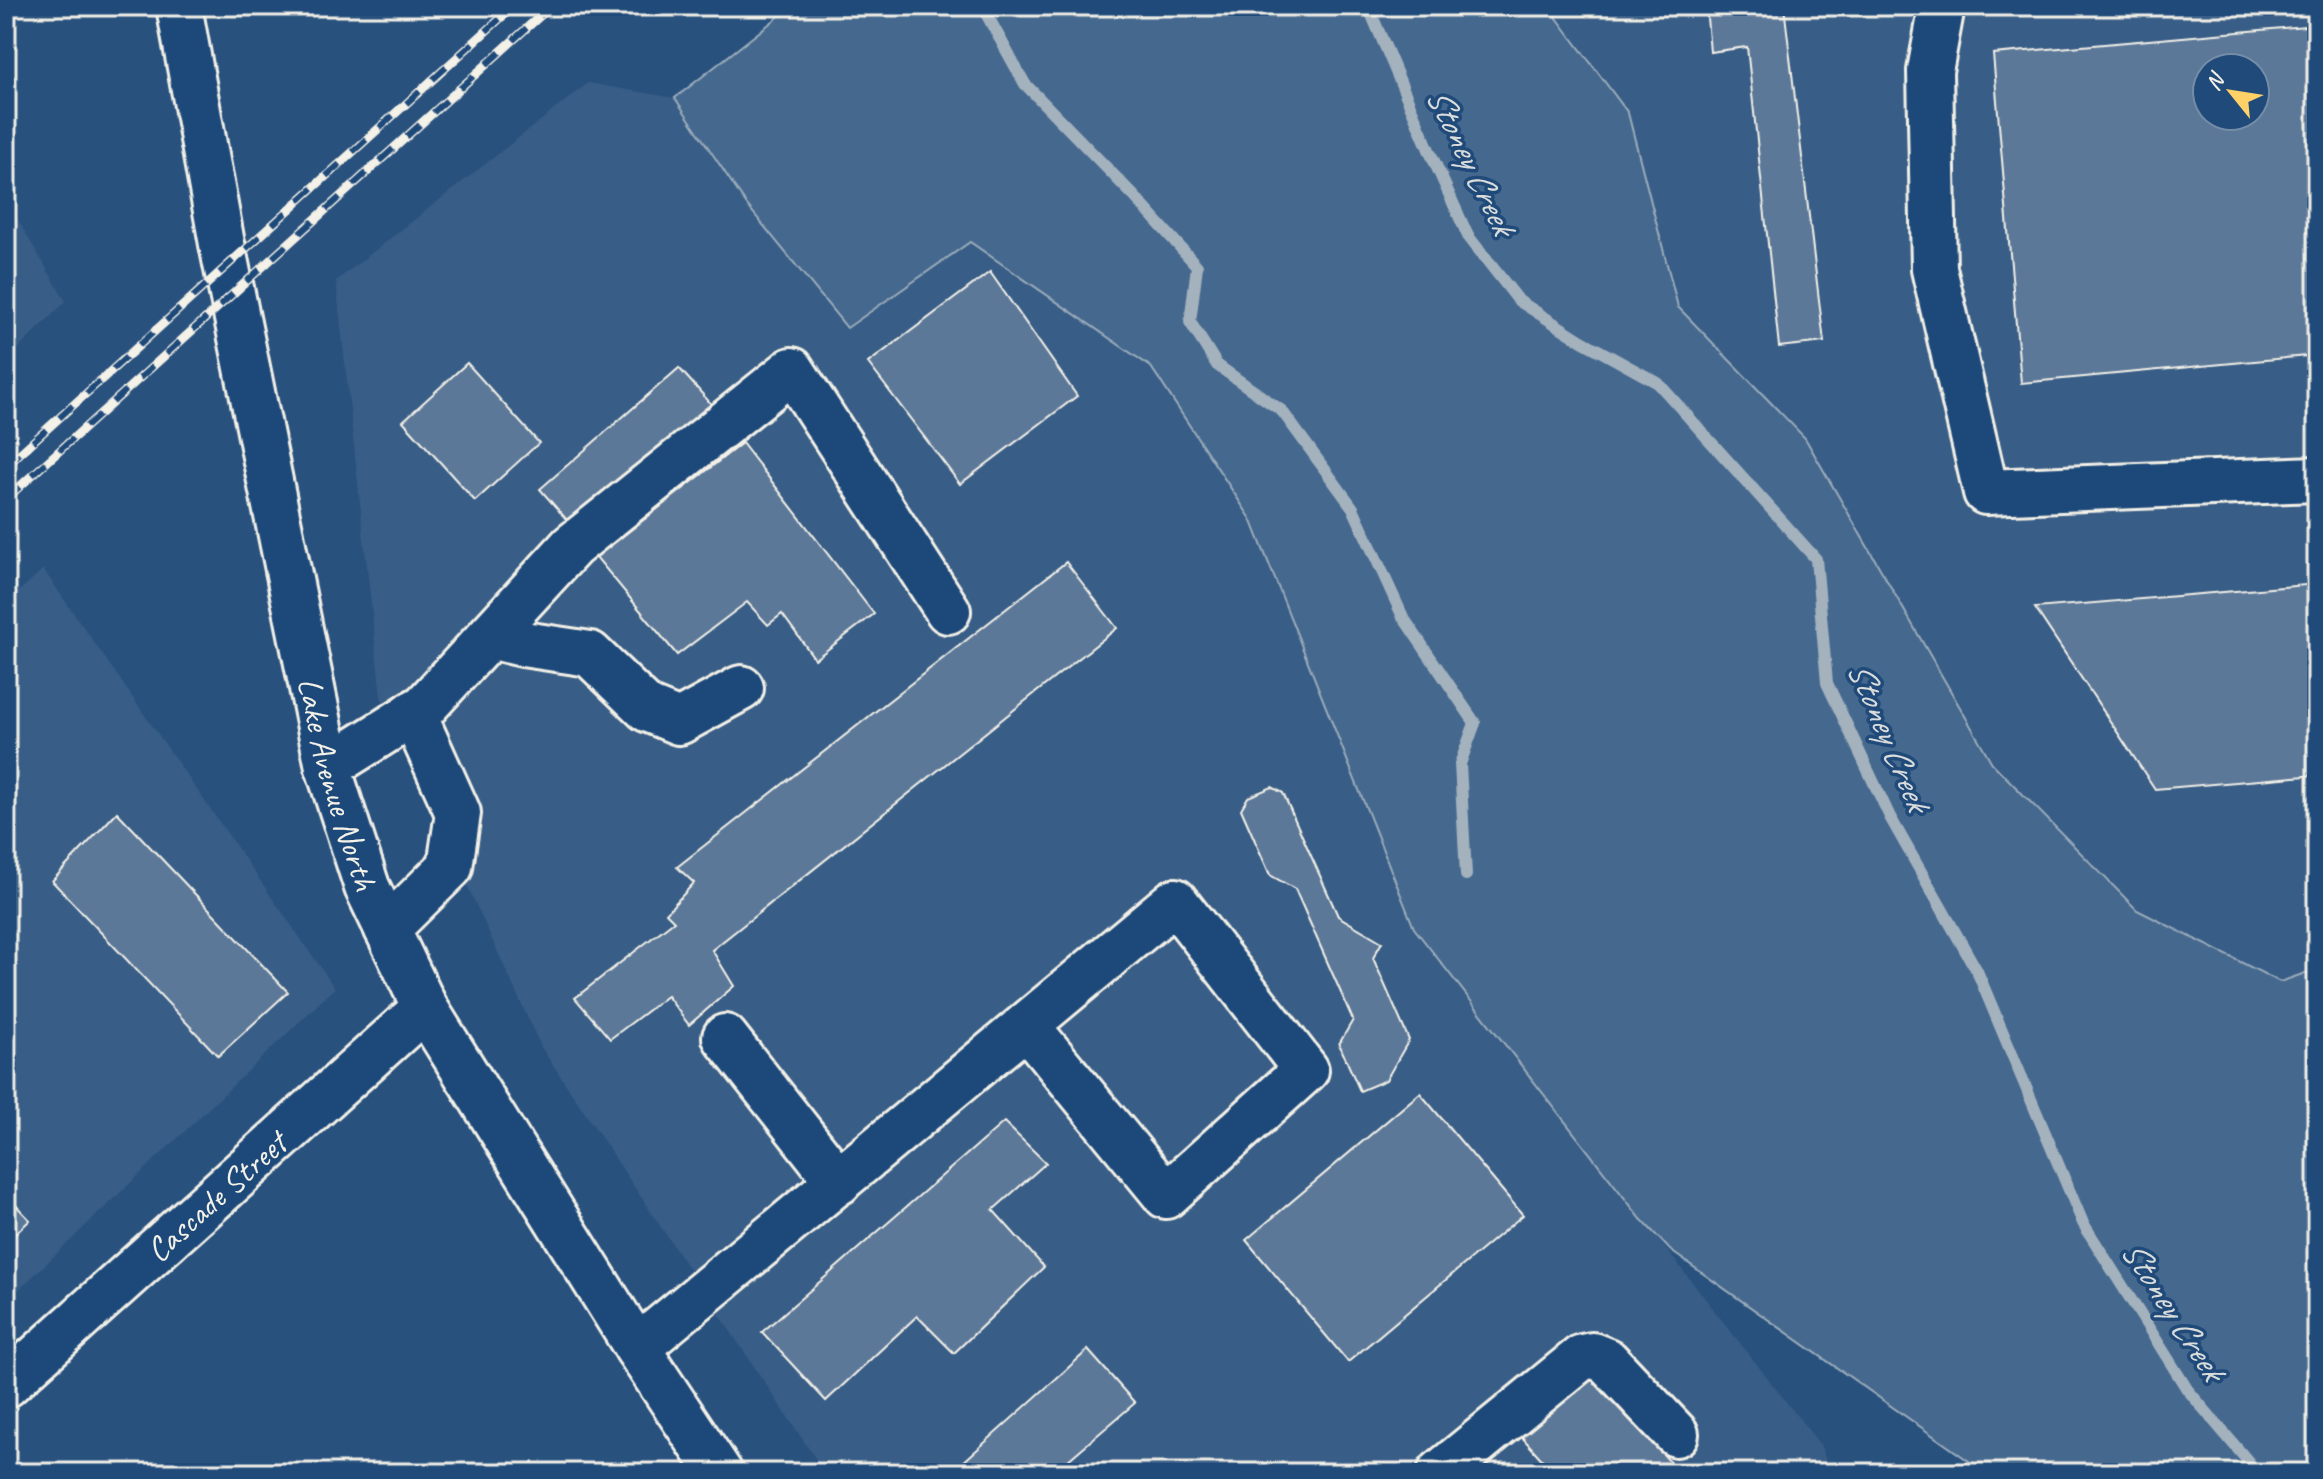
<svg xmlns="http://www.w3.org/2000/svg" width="2323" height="1479" font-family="Caveat,sans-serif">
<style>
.built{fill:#375d86;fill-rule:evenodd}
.green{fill:#45688e;stroke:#9cacbb;stroke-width:2}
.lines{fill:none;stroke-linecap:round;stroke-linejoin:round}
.stream{stroke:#a4b2be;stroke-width:12}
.building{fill:#5b7899;stroke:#f4f1e8;stroke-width:2;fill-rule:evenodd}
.minor-casing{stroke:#f4f1e8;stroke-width:50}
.minor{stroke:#1f4a7a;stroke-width:44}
.rail-casing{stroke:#f4f1e8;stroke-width:9}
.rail{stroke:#1f4a7a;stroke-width:6;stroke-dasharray:18;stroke-linecap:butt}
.labels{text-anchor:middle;stroke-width:7;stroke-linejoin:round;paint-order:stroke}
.street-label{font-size:34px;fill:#f4f1e8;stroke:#1f4a7a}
.water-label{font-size:36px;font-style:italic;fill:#d9dcda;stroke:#1f4a7a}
</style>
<rect width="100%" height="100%" fill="#28517e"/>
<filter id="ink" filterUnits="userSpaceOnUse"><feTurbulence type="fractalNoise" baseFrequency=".0125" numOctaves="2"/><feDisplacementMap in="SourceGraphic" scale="16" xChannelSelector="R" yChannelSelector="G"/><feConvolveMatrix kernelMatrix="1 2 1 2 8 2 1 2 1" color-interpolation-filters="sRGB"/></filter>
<g filter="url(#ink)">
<g class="built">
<path d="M1548 6H2317V969L2280 982 2137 910 1992 763 1805 438 1677 307 1628 113ZM2207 68H2255V116H2207Z"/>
<path d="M588 83 675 98 746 204 847 328 970 242 1151 367 1251 519 1414 928 1821 1446 1830 1473H825L541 1047 381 697 336 281Z"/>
<path d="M6 200 66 301 6 361Z"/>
<path d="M43 569 335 988 6 1302V603Z"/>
</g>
<path class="green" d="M792 6H1548L1628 113 1678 307 1805 438 1992 763 2137 910 2280 982 2317 969V1473H1986L1671 1251 1641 1219 1414 928 1251 519 1151 367 970 242 847 328 746 204 675 98Z"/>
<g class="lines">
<g class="stream">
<path d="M982 6 1025 84 1134 196 1197 266 1190 322 1217 365 1282 411 1353 508 1403 617 1475 723 1460 764 1466 875"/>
<path d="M1368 6 1430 152 1468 236 1519 301 1582 341 1658 383 1816 559 1827 683 1890 817 1977 971 2083 1223 2187 1389 2258 1473"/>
</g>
</g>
<g class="building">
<path d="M1706 6H1784L1824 342 1779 347 1747 47 1710 52Z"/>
<path d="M2317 25V355L2021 383 1993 54ZM2207 68H2255V116H2207Z"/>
<path d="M990 272 1077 396 960 484 868 363Z"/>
<path d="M467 363 539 443 475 501 403 421Z"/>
<path d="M679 368 712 405 573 527 540 489Z"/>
<path d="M742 443 874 614 815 659 782 614 768 625 747 602 677 655 596 557Z"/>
<path d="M1066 562 1117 628 712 950 734 986 689 1025 667 996 610 1039 575 998 674 921 666 913 694 883 677 867Z"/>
<path d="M2317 584V775L2155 789 2035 608Z"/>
<path d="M1272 787 1283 793 1338 916 1382 942 1373 958 1409 1040 1386 1080 1360 1091 1339 1044 1353 1020 1295 889 1270 875 1241 809 1248 797Z"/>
<path d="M117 812 288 992 218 1056 52 881Z"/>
<path d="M1420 1093 1523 1215 1348 1362 1246 1240Z"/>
<path d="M1004 1122 1046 1163 993 1210 1044 1267 954 1353 917 1316 826 1401 762 1332Z"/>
<path d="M6 1195 30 1220 6 1243Z"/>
<path d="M1088 1350 1135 1403 1053 1473H951Z"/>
<path d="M1591 1373 1679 1472 1678 1473H1535L1546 1464 1521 1436Z"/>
</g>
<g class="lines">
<defs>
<g id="minor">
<path id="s1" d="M179 6 222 244 328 767 367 887 425 1008 637 1348 720 1473"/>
<path d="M1942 6 1930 71 1934 269 1986 492 2317 479"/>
<path d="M490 636 523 644 590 654 647 709 679 722 741 688"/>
<path d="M328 767 425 706 572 546 792 370 948 611"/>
<path d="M387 929 450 867 458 813 413 713"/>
<path d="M725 1037 839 1182"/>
<path d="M637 1348C817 1200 996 1050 1175 901L1306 1070 1166 1196 1026 1025"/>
<path id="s2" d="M6 1385 425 1008"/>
<path d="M1440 1473 1582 1357 1592 1355 1607 1361 1676 1434"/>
</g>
</defs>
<use href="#minor" class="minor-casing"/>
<use href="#minor" class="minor"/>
<defs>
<g id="rail">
<path d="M6 466 514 6"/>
<path d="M6 499 551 6"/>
</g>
</defs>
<use href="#rail" class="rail-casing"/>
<use href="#rail" class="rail"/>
</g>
</g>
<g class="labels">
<g class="street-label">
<text dy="12" stroke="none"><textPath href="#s1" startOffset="794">Lake Avenue North</textPath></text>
<text dy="12" stroke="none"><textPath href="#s2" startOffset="282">Cascade Street</textPath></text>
</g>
<g class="water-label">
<text transform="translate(1472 160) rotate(64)" y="13">Stoney Creek</text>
<text transform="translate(1890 735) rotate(67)" y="13">Stoney Creek</text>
<text transform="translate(2174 1309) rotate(57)" y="13">Stoney Creek</text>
</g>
</g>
<rect width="2323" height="1479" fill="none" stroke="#1f4a7a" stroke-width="32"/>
<rect x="16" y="16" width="2291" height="1447" fill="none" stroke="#f4f1e8" stroke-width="3" filter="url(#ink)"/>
<g transform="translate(2231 92) rotate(300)"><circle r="38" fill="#1f4a7a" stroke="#748da6" stroke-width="2"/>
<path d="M0-6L14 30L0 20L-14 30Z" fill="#ffd166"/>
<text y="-12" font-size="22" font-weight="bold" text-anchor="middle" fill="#f4f1e8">N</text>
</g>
</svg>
